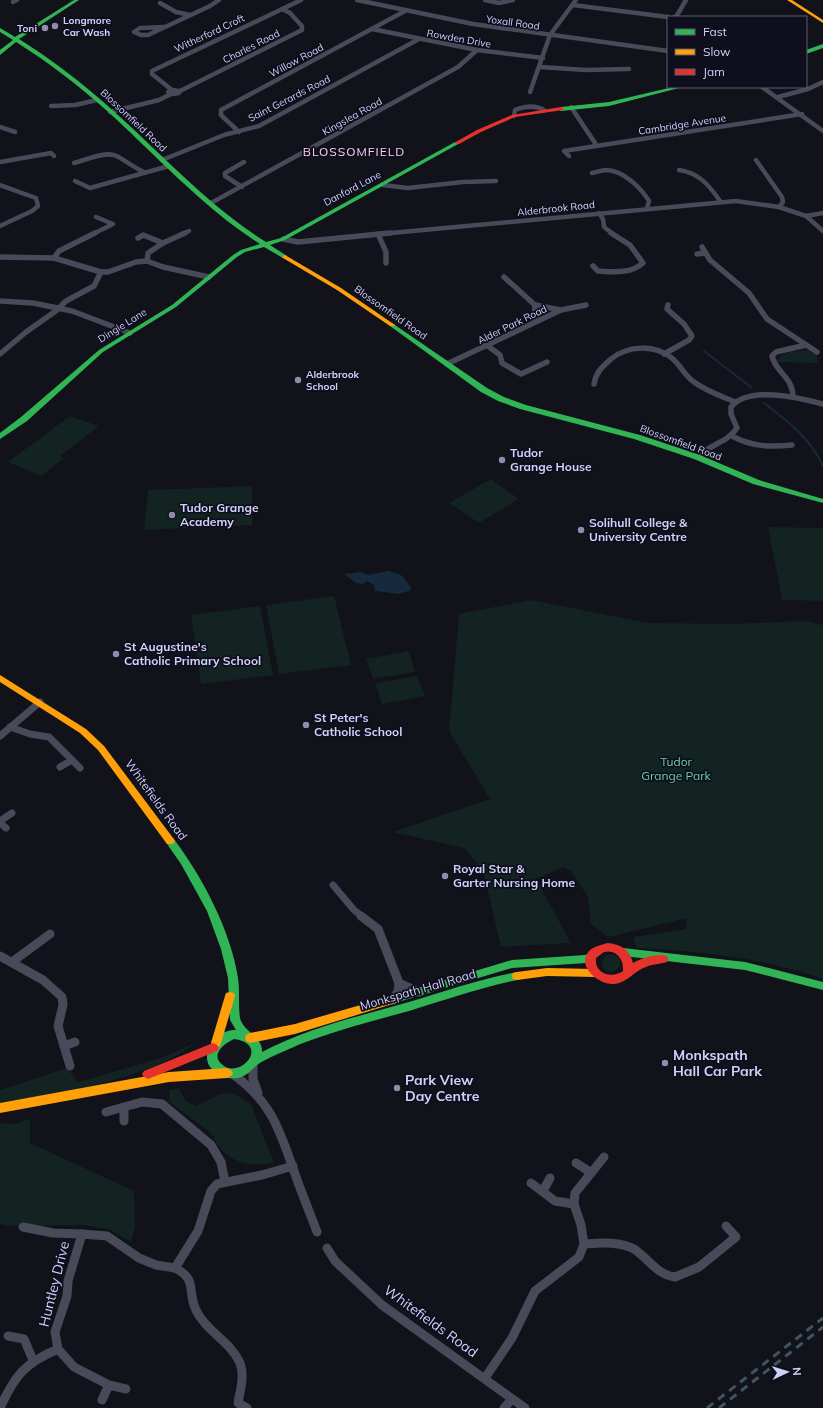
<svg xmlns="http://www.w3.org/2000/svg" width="823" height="1408" font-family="Mulish,sans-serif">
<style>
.green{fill:#122322}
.water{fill:#152a3d}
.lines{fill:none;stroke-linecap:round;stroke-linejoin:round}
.stream{stroke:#152a3d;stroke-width:2}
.street-far3{stroke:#484959;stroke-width:4.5}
.street-far2{stroke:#484959;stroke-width:5.5}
.street-far1{stroke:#484959;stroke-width:7}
.street{stroke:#484959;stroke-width:9}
.fast{fill:#30b455;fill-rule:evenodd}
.slow{fill:#ff9f0a;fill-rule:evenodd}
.jam{fill:#e5322d;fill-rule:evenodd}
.rail{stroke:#41555f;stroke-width:3;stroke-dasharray:8 6;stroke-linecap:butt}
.poi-dot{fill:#8e8eab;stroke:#0f0e1d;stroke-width:1.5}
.labels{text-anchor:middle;stroke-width:3.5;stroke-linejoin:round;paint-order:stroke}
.far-poi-label{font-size:10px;font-weight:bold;fill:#d0d1f9;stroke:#0f0e1d;text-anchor:start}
.far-street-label{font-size:10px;fill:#d0d1f9;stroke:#0f0e1d}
.far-quarter-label{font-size:12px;letter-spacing:1px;fill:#f9d2f0;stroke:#0f0e1d}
.poi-label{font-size:12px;font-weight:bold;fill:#d0d1f9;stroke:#0f0e1d;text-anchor:start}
.park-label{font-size:12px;fill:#67cfa7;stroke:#0f0e1d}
.street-label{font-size:12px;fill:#d0d1f9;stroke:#0f0e1d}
.near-poi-label{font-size:14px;font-weight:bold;fill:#d0d1f9;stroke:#0f0e1d;text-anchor:start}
.near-street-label{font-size:14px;fill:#d0d1f9;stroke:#0f0e1d}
</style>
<rect width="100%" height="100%" fill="#12121a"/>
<g class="green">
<path d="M808 350 817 355 818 363 778 362 777 360C782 351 798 351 808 350Z"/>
<path d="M70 416 99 426 60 456 64 458 41 476 8 462Z"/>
<path d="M491 479 519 499 479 523 449 503Z"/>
<path d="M252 486V525L144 530 148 490Z"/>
<path d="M768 527 823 528V601L782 600Z"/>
<path d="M334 596 351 665 279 674 266 605Z"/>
<path d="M531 600 648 623 731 624 803 621 823 625V979C763 958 700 951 636 948L633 937 686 929 687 918 608 937 591 924 588 897 571 871 563 867 536 879 571 943 501 947 483 870 464 848 393 832 490 799 449 731 459 614Z"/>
<path d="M260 606 273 675 201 684 191 615Z"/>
<path d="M409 651 415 672 373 679 366 659Z"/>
<path d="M417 676 425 696 382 704 375 683Z"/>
<circle cx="611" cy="963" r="9"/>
<path d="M197 1042C150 1080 60 1093 0 1103V1090L67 1068 78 1082 164 1057Z"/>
<path d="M179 1088 186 1101 196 1106 220 1094 233 1093 251 1104 274 1163C252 1166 234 1165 219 1147 216 1144 215 1139 213 1136 202 1124 182 1112 169 1102L170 1090Z"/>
<path d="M30 1119V1143L134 1191 135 1226 131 1242 111 1230 84 1225 10 1226 0 1224V1123L15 1124Z"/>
</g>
<path class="water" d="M388 571 401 575 411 587V590L399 594 375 591 374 585 367 581 363 584 356 583 344 574 361 572 368 575Z"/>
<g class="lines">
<g class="stream">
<path d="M704 351 752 388"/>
<path d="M764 403C788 421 810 438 823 466"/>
</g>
<g class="street-far3">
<path d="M357 0 473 24 668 51"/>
<path d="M485 0 499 3 513 0"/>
<path d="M13 2 17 0"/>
<path d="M160 3 176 12 190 15"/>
<path d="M573 5 668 17"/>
<path d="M674 17H676L686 0"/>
<path d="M164 27 140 28 134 32 141 35H148L210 6 219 0"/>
<path d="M372 29 477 50 543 58"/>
<path d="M540 67 586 70 629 69"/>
<path d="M762 87 823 131"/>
<path d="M172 90 152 74V71L301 0"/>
<path d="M172 90 180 91 179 93 173 94 168 92Z"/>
<path d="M180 91 302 30V26L290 13 282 9"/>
<path d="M530 92 550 35 576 0"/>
<path d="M778 97 808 89 823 82"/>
<path d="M51 106 75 105 97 100"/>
<path d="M571 107 597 146"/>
<path d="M110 112 159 100 171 94"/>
<path d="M514 116 515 110C525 106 535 105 544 110"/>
<path d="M0 127 15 132"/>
<path d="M239 132 221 115V110L405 11"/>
<path d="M569 156 564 151 802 114"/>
<path d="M162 160 224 135 259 126 419 39"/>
<path d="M756 160 782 197 783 202 779 207"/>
<path d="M0 162 51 153 54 156"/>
<path d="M74 163C85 160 103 152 114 155 119 156 136 169 144 172"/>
<path d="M679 170C699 173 709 185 720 201"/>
<path d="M592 173C597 172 603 170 607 170 624 171 641 188 649 201L647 208"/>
<path d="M75 181 90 188 169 166"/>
<path d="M0 185 36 198 38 206 32 211 0 226"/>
<path d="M382 185 408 188 463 182 496 181"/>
<path d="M242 187 225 176V173L244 162"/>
<path d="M211 203 458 67 477 50"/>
<path d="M599 213 603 219 604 227 613 234"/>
<path d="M806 216 823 213"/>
<path d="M93 234 113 224 96 217"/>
<path d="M182 234 189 231"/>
<path d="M380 234 736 201 779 207 806 216 823 231"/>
</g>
<g class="street-far2">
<path d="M378 234 386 252V263"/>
<path d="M138 238 143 235 163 243"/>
<path d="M283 239 298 242 390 233"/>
<path d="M702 247 710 260 749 293 767 319 817 352"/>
<path d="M697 254 705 253"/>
<path d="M0 257 54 258 101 272H108L136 262 147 261 163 267 209 277"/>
<path d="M54 258 59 251 95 233"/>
<path d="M147 261 148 253 163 243 185 233"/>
<path d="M593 266 598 271C613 272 631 274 643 263L630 245 611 233"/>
<path d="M504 277 535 305 534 322"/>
<path d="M0 301 33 303 72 311 130 333"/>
<path d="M535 305 561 310"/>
<path d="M59 308 66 301 94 286 101 272"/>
<path d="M488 346 500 355 502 363 521 374 547 362"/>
<path d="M0 354 26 332 60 308"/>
<path d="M664 354 689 340 692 336 684 324 667 309 668 305"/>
<path d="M447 364 561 310 586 305"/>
<path d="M594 384C596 372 602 367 611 359 628 345 655 344 673 359 681 366 685 376 694 382 706 391 721 396 735 402"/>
<path d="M793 396C792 376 776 373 772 356L776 352 806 345"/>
<path d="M732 436C752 447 770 447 792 445"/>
<path d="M697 457C709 445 728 442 737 428L731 414V407C748 385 800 398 823 404"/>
</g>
<g class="street-far1">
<path d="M10 727 30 734 49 737 80 768"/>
<path d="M0 736 40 702"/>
<path d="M60 767 72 760"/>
<path d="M0 821 12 813"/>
<path d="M0 823 6 828"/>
<path d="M333 885 354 910 363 917"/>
</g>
<g class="street">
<path d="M361 916 378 929 399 983 419 992"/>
<path d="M0 956 43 980 62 997 63 1005 58 1026 70 1066"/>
<path d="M12 962 50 934"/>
<path d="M393 1000 398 991 399 983"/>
<path d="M64 1046 75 1042"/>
<path d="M253 1065V1079L258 1093"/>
<path d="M231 1073C271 1100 280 1131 295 1174 302 1194 310 1213 317 1232"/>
<path d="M106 1112 124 1107"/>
<path d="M124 1121V1107L142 1102 162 1104 211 1145 221 1162 225 1182"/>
<path d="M604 1157 575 1193 574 1204 581 1225 584 1244C600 1243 619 1241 634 1249 648 1258 657 1275 675 1277L699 1267 736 1237 726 1226"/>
<path d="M576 1163 590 1172"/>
<path d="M531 1183 555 1201 574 1204"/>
<path d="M543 1191 550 1178"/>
<path d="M23 1227 53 1233 82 1234"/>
<path d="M327 1248 335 1261 382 1305 525 1408"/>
<path d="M175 1268C199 1280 186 1293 197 1312 207 1332 231 1342 240 1363 245 1376 240 1391 238 1403L247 1408"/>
<path d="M8 1336 24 1339 33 1360"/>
<path d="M58 1349 74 1367 109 1385 102 1400"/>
<path d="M485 1378 512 1338 535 1291 579 1257 584 1244"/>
<path d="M109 1385 126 1389"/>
<path d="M0 1408C15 1375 25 1363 58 1349L55 1332 67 1296 68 1281 82 1234 107 1236 139 1258 156 1265 175 1268 198 1231 211 1191 217 1184 262 1175 293 1166"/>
<path d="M504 1408 512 1399"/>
</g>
<g class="fast">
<path d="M74 0H79L19 39C51 59 81 82 109 107 161 153 207 205 266 242L281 238 455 142 460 143 285 240 270 245 287 256V258H283L264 247 245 252 237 257 176 307 103 352 27 421 0 439V433L21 417 99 350 172 305 233 255 241 250 260 244C202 207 156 155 106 110 78 85 48 62 16 42L0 55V50L13 40 0 32V28L15 37Z"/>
<path d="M823 44V48L806 54V50Z"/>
<path d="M673 87H683L609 106 561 111 558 109 561 107 609 102Z"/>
<path d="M392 323 487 388 504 397 526 405 640 435 700 455 759 480 823 499V503L753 484 694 459 634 439 520 409 498 401 481 392 390 326 389 325Z"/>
<path d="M170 837 173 838C202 876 231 931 238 978 240 991 238 1005 240 1018 243 1032 263 1036 262 1052 308 1028 359 1016 409 1002 445 991 480 979 517 972L521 973 522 976 521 979 517 980C480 988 445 1000 409 1011 372 1021 334 1031 298 1045 288 1050 266 1058 257 1065 248 1073 243 1080 228 1078 224 1078 221 1075 217 1073 194 1060 215 1028 236 1030L230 1020 228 978 221 949 207 911 181 864 165 841 167 838ZM234 1039C270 1044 242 1078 224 1066 209 1056 223 1044 234 1039Z"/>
<path d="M623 948 745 962 823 982V990L745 970 623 956 619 955 618 952 619 949Z"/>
<path d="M591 953 595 954 596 957 595 960 586 963 512 968 395 1003 391 1002 390 999 391 996 395 995 512 960 585 955Z"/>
</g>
<g class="slow">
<path d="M787 0H792L823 20V23Z"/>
<path d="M285 255 341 288 395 325 394 326H390L337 290 283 258 282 257Z"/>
<path d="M0 675 86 729 104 746 173 838 175 841 173 844H167L98 750 80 733 0 682Z"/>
<path d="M547 968 595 969 599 970 600 973 599 976 595 977 547 976 517 980 513 979 512 976 513 973 517 972Z"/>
<path d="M230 992 234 993 235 996 221 1043 220 1046 216 1048 212 1046 211 1043 225 996 226 993Z"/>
<path d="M395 995 399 996 400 999 399 1002 295 1034 250 1043 246 1041 245 1038 246 1035 250 1033 295 1024Z"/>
<path d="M227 1068 231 1070 233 1073 231 1076 227 1078 169 1082 0 1113V1103L169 1072Z"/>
</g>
<g class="jam">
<path d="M561 107 564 109 563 110 515 117 481 132 459 144 454 143 477 130 512 115Z"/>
<path d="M607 943C621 944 630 950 633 963 642 958 657 953 667 956L668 959 667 962C660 964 652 964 646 967 634 971 627 983 614 984 598 985 575 965 590 950 595 946 602 945 607 943ZM604 952C616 949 624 959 623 971 612 979 594 974 596 958Z"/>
<path d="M213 1043 217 1045 219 1048 217 1051 148 1079 144 1077 142 1074 144 1071Z"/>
</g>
<g class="rail">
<path d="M707 1408 823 1318"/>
<path d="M719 1408 823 1327"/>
</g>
</g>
<g class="poi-dot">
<circle cx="55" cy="26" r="4"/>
<circle cx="45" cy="28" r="4"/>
<circle cx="298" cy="380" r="4"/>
<circle cx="502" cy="460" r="4"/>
<circle cx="172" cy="515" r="4"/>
<circle cx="581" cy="530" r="4"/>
<circle cx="116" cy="654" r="4"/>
<circle cx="306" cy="725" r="4"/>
<circle cx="445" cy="876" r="4"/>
<circle cx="665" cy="1063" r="4"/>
<circle cx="397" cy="1088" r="4"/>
</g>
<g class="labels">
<g class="far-poi-label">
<text x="63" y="24">Longmore<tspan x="63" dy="12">Car Wash</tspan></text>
<text x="37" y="32" text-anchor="end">Toni</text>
<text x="306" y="378">Alderbrook<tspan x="306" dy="12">School</tspan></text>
</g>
<g class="far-street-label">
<text transform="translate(513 22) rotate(8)" y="4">Yoxall Road</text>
<text transform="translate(209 33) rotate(-25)" y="4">Witherford Croft</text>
<text transform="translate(459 38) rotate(10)" y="4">Rowden Drive</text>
<text transform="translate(251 46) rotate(-27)" y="4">Charles Road</text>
<text transform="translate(296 60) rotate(-28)" y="4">Willow Road</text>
<text transform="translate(289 98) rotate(-27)" y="4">Saint Gerards Road</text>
<text transform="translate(352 116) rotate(-29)" y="4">Kingslea Road</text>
<text transform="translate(134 120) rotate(43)" y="4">Blossomfield Road</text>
<text transform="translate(682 124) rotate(-9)" y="4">Cambridge Avenue</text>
<text transform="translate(352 188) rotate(-28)" y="4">Danford Lane</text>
<text transform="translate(556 208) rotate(-6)" y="4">Alderbrook Road</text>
<text transform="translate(391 312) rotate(35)" y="4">Blossomfield Road</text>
<text transform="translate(512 324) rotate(-26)" y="4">Alder Park Road</text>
<text transform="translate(122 325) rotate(-32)" y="4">Dingle Lane</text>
<text transform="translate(681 442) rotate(20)" y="4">Blossomfield Road</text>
</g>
<g class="far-quarter-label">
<text x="354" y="156">BLOSSOMFIELD</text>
</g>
<g class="poi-label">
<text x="510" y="457">Tudor<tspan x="510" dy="14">Grange House</tspan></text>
<text x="180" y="512">Tudor Grange<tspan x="180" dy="14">Academy</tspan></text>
<text x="589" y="527">Solihull College &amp;<tspan x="589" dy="14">University Centre</tspan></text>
<text x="124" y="651">St Augustine's<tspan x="124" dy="14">Catholic Primary School</tspan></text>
<text x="314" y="722">St Peter's<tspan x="314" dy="14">Catholic School</tspan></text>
<text x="453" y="873">Royal Star &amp;<tspan x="453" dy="14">Garter Nursing Home</tspan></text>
</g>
<g class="park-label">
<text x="676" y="766">Tudor<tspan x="676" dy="14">Grange Park</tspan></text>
</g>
<g class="street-label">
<text transform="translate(156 800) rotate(54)" y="4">Whitefields Road</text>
<text transform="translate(418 990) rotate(-16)" y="4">Monkspath Hall Road</text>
</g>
<g class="near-poi-label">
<text x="673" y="1060">Monkspath<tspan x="673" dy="16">Hall Car Park</tspan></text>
<text x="405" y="1085">Park View<tspan x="405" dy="16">Day Centre</tspan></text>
</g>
<g class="near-street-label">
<text transform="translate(54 1284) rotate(-76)" y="5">Huntley Drive</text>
<text transform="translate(431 1321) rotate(36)" y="5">Whitefields Road</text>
</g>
</g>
<rect x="667" y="16" width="140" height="72" fill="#0f0e1d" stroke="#5c5c75"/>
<rect x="675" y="29" width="20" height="6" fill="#30b455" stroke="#5c5c75"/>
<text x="703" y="36" font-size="12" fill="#d0d1f9">Fast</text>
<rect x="675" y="49" width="20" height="6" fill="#ff9f0a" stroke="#5c5c75"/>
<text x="703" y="56" font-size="12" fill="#d0d1f9">Slow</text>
<rect x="675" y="69" width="20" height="6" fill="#e5322d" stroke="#5c5c75"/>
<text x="703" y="76" font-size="12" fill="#d0d1f9">Jam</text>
<g transform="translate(787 1372) rotate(86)" stroke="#0f0e1d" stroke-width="3" paint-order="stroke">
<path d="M0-3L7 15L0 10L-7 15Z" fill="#d0d1f9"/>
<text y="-6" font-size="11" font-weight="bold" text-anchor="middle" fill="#d0d1f9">N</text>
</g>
</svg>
